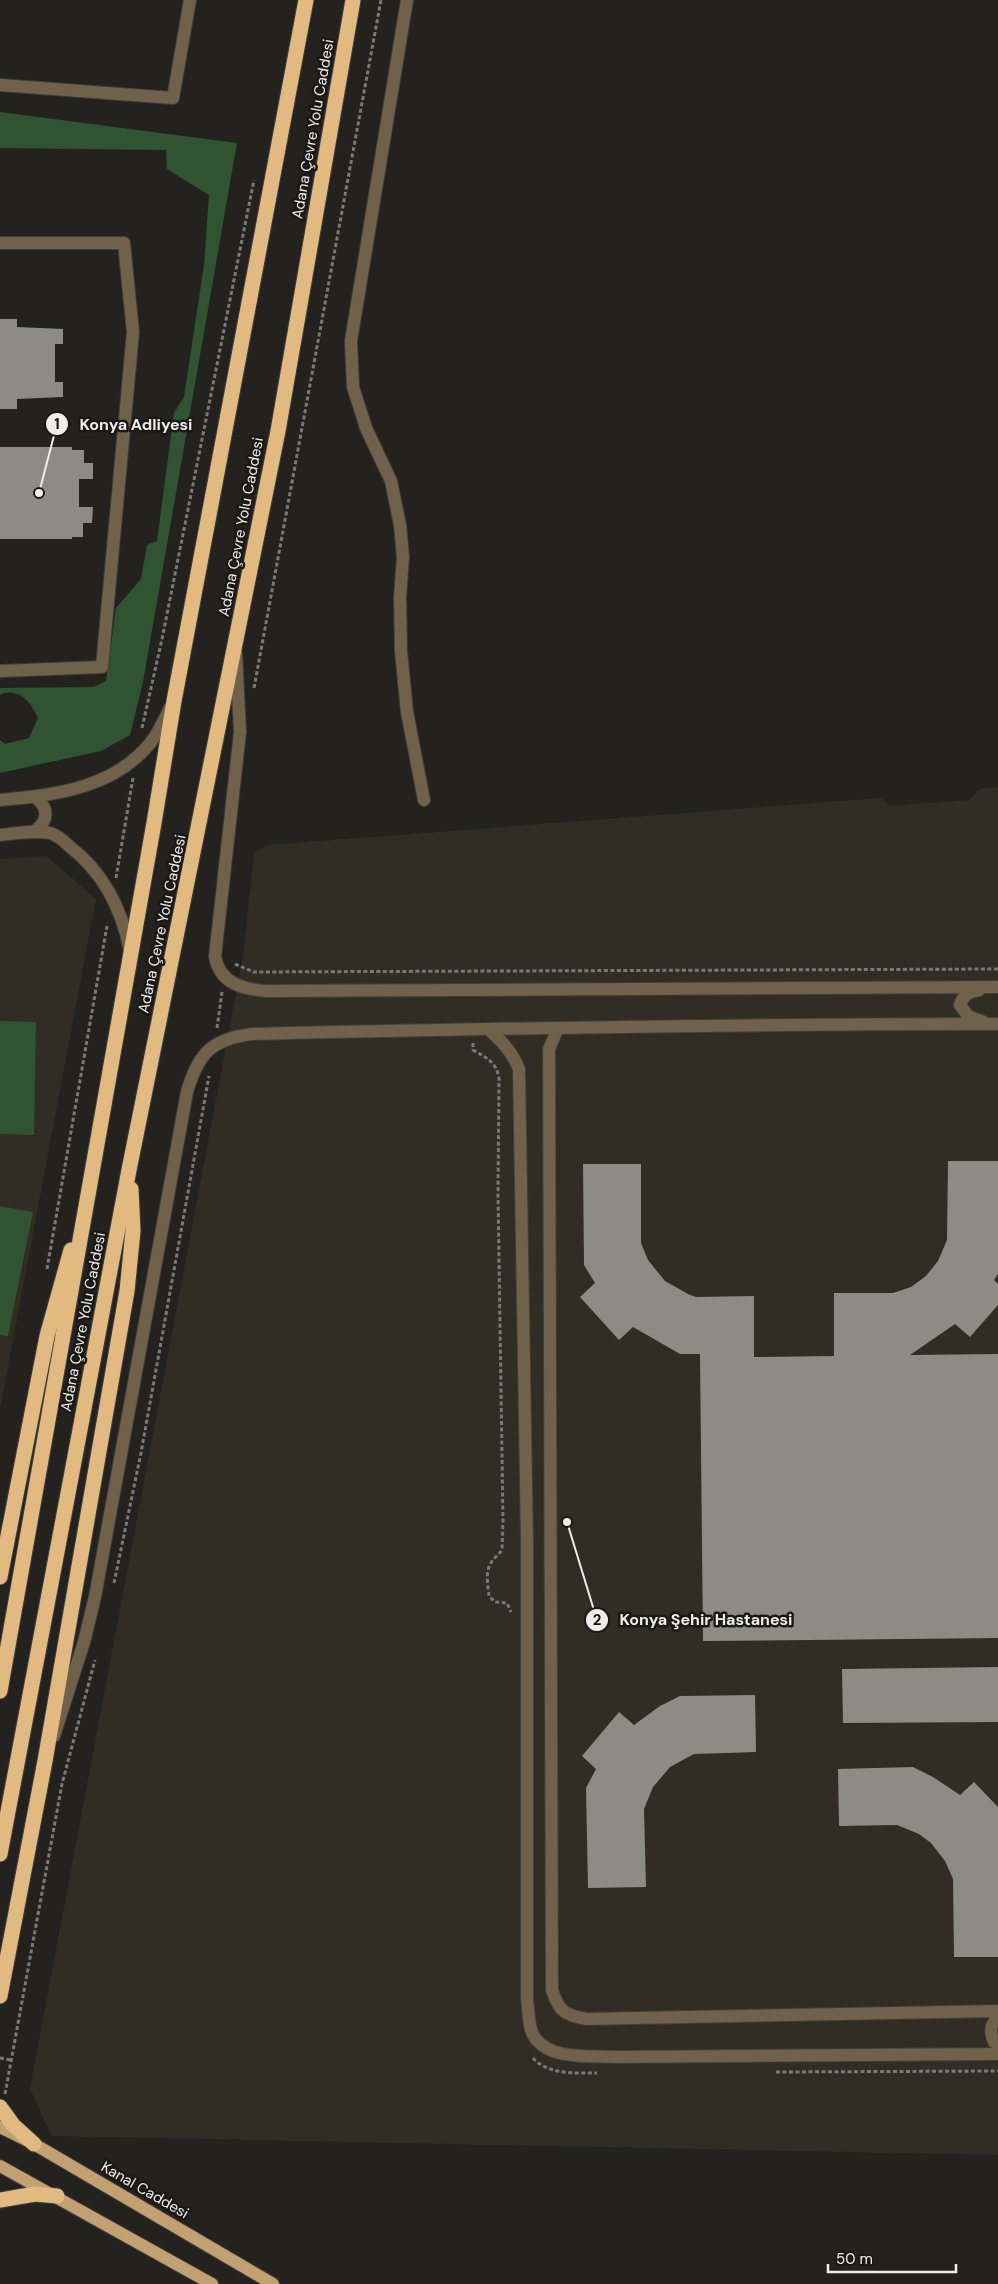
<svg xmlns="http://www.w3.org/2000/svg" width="998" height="2284" font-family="'DM Sans',sans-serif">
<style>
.built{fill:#312c24}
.green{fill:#305431}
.building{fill:#8e8b87}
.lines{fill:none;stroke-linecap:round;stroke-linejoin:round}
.minor-casing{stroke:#403e3b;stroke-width:14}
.major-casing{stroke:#403e3b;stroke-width:14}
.highway-casing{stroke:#403e3b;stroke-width:17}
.path{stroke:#7b7976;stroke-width:3;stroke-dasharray:4 2.5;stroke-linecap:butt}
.minor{stroke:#71614b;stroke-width:12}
.major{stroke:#c2a072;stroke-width:12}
.highway{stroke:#e2b981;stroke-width:15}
.labels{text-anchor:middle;stroke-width:5;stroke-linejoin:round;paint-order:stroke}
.street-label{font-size:15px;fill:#eeedea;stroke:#1a1916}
.leader{fill:none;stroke:#eeedea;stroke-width:2}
.callout-dot{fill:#eeedea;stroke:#1a1916;stroke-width:2}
.mark-label{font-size:15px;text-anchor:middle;font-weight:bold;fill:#111}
.callout-label{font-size:16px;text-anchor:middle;font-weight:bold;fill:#eeedea;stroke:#1a1916;stroke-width:5;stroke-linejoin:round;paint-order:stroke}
</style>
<rect width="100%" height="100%" fill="#24221f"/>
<g class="built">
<path d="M998 787V2155L51 2136 30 2088 243 956 254 853 267 845 881 798 890 806 969 800 981 788Z"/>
<path d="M46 856 96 899 0 1409V859Z"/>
</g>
<g class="green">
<path d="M0 112 237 143 143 682 130 735 101 751 0 773V740L5 744 29 738 38 718C32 704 19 686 0 695V688L94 687 106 681 116 608 141 579 147 545 157 541 174 413 184 397 204 265 209 195 167 169 166 150 0 148Z"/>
<path d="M0 1021 36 1022 34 1135 0 1134Z"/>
<path d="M0 1206 33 1212 8 1336 0 1335Z"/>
</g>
<g class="building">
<path d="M0 319H17V327L63 329V344H55V382H63V397L17 399V409H0Z"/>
<path d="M0 447H72V450H84V463H93V479H79V507H93L92 523H83V537H72V539H0Z"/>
<path d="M948 1161H998V1274L994 1280 998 1284V1305L970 1337 955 1324 910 1355 998 1354V1638L703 1641 700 1354H680L633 1327 619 1340 580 1297 595 1283 584 1265 583 1164H641V1243L648 1260 665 1281 688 1294 696 1297 754 1296V1357L834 1356V1293H893L911 1287 926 1276 938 1261 947 1240Z"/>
<path d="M998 1667V1722L843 1723 842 1669Z"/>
<path d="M755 1695 756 1752 694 1754 670 1767 653 1787 644 1809 646 1887 588 1888 586 1788 596 1769 582 1756 619 1712 634 1725 660 1706 680 1696Z"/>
<path d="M913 1767 933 1777 960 1795 974 1782 998 1807V1957H954L953 1879 945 1861 931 1843 919 1834 897 1825 839 1826 838 1769Z"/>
</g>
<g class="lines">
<defs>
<g id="minor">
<path d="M407 0 351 341 353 387 366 428 391 481 400 525 403 557 400 597 401 651 407 712 424 800"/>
<path d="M0 85 173 98 190 0"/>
<path d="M0 243H124L133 332 102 667 0 671"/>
<path d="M236 653 240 732 215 957C220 983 242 989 266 991L998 987"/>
<path d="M35 797C49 808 49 820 35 831"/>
<path d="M0 800C56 795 118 788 154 738 160 729 165 718 170 708"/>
<path d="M0 835C17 833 34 830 50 833 57 835 64 841 69 846 103 872 122 909 130 951"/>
<path d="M979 990C969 992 963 995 960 1005L968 1016 984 1022"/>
<path d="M558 1028 549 1049 552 1990C559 2011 564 2015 586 2019L998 2011"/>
<path d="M488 1029C502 1041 512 1052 519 1069L527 1541V2000C529 2012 528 2029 535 2038 552 2061 592 2055 617 2057L998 2054"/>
<path d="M54 1736 84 1642 95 1597 187 1092C198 1054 211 1039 252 1034 501 1028 749 1024 998 1024"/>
<path d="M998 2018C989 2025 990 2033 994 2042L998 2044"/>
</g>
<g id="major">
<path d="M0 2127 34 2144 273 2284"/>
<path d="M0 2166 212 2284"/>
</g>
<g id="highway">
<path d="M0 1577 47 1336 71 1250"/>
<path d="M0 1691 154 823 174 701 306 0"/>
<path d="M0 1854 129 1170 278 431 353 0"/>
<path d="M0 1996 45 1761 127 1291 133 1231 131 1189"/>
<path d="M0 2107 13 2125 34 2144"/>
<path d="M0 2200 35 2194 57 2196"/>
</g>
</defs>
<use href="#minor" class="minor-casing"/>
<use href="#major" class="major-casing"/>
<use href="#highway" class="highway-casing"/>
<g class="path">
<path d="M254 688 381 0"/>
<path d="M142 728 162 639 254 180"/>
<path d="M116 878 133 778"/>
<path d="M235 964 254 972 998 969"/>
<path d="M217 1028 222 992"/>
<path d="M473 1043V1050C487 1058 496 1062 499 1078L498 1195 503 1521 502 1550C499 1555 493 1558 491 1563 485 1571 488 1587 489 1596L495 1602 507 1603 511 1612"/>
<path d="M47 1269 107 926"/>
<path d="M114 1583 141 1453 209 1076"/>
<path d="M0 2058 11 2060"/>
<path d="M533 2058C548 2075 576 2073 597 2073"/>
<path d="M776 2072 998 2071"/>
<path d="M5 2094 62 1784 95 1660"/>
</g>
<use href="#minor" class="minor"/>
<use href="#major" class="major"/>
<use href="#highway" class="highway"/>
</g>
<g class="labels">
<g class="street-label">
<text transform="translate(313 129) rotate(-80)" y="5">Adana Çevre Yolu Caddesi</text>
<text transform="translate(241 527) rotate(-79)" y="5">Adana Çevre Yolu Caddesi</text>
<text transform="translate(162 924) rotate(-78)" y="5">Adana Çevre Yolu Caddesi</text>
<text transform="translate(83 1322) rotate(-79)" y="5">Adana Çevre Yolu Caddesi</text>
<text transform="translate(145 2190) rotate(30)" y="5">Kanal Caddesi</text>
</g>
</g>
<path class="leader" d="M39 493L57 424M567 1522L597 1620"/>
<g class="callout-dot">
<circle cx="39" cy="493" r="5"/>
<circle cx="567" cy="1522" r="5"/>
<circle cx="57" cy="424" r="12"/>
<circle cx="597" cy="1620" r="12"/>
</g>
<g class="mark-label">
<text x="57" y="429">1</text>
<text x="597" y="1625">2</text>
</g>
<g class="callout-label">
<text x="136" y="430">Konya Adliyesi</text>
<text x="706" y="1625">Konya Şehir Hastanesi</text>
</g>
<path d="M828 2264v8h128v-8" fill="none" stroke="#eeedea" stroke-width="2.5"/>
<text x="836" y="2264" font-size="15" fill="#eeedea" stroke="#1a1916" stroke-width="4" paint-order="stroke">50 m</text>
</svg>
